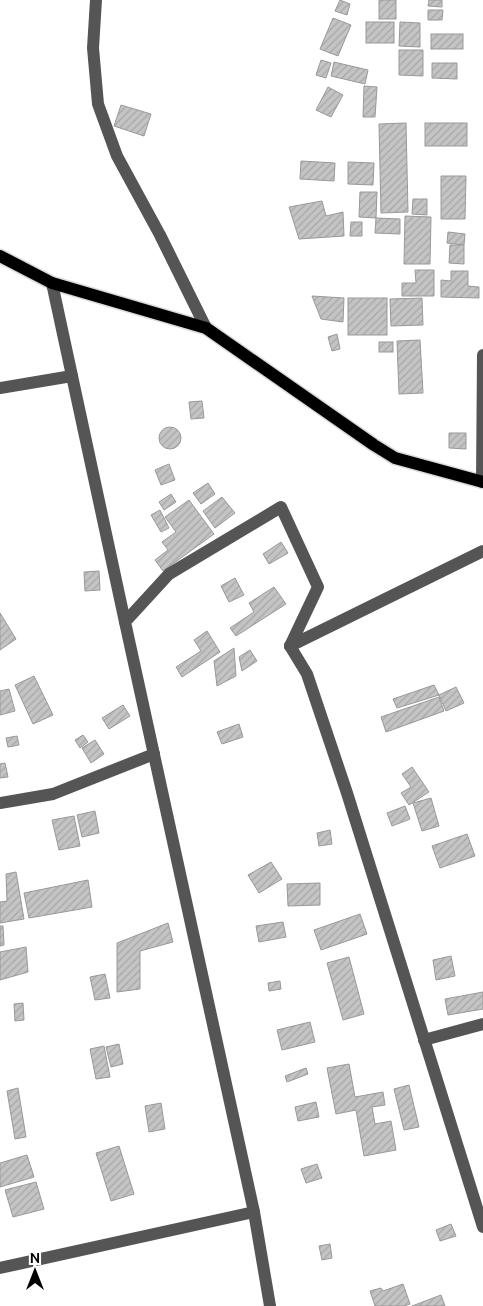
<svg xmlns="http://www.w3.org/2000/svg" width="483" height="1306" font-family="Ubuntu,sans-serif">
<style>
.building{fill:url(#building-hatch);stroke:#999}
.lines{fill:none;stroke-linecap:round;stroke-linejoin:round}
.major-casing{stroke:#dbdbdb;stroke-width:15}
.minor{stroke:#555;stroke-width:12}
.major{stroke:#000;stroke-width:12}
</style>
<defs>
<pattern id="building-hatch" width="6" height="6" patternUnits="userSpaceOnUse" patternTransform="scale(1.25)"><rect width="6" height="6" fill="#c4c4c4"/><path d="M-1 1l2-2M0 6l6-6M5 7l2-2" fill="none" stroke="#a7a7a7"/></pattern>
</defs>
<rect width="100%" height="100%" fill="#fff"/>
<g class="building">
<path d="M340 0 350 4 347 15 335 11Z"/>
<rect x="379" y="0" width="17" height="19"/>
<path d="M429 0H442V7L428 6Z"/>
<path d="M428 10H443L442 20H428Z"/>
<path d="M333 18 351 25 338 56 320 49Z"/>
<rect x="366" y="22" width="28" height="21"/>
<path d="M400 22 420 23V47L399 46Z"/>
<rect x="431" y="34" width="32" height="15"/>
<path d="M399 50H423V76L399 75Z"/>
<path d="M321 60 331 63 326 78 316 75Z"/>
<path d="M334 62 368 70 365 84 331 76Z"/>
<path d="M432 63H457V79L432 78Z"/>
<path d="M364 86 377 87 375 117H363Z"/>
<path d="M328 87 343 95 331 117 316 110Z"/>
<path d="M121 105 151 114 144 136 114 126Z"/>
<path d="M406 123 408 212 381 213 379 124Z"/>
<rect x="425" y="123" width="42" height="23"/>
<path d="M301 161 335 163 334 181 300 179Z"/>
<path d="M348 162 374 163 373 185 348 184Z"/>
<path d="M441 176H466L465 219H441Z"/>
<path d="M360 192H377L376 218 359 217Z"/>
<path d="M413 199H427V215L412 214Z"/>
<path d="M322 201 326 216 343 212 344 236 299 239 289 207Z"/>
<path d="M405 216 431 217 430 264H404Z"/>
<path d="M376 218 400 219V234L375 233Z"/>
<path d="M351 222H362V236H350Z"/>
<path d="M448 232 465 234 464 245 447 243Z"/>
<path d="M450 245H464V264L449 263Z"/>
<path d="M415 270H434V296H402V283H416Z"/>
<path d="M451 271H468V286L479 287V298L441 297V280L451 281Z"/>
<path d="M312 296 344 298 343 322 321 319Z"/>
<rect x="348" y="298" width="39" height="37"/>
<path d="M422 298 423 325 391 326 390 299Z"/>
<path d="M337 334 340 349 332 351 328 337Z"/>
<path d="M420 340 423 393 399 394 397 341Z"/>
<rect x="379" y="342" width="14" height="10"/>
<path d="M202 401 204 418 191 419 189 402Z"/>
<circle cx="170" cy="438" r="11"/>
<path d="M449 433H466V449L449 448Z"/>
<path d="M169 464 175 480 161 485 155 470Z"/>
<path d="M208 483 215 494 201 504 193 493Z"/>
<path d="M171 494 176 502 164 510 159 502Z"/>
<path d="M222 497 235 513 215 528 203 511Z"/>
<path d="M189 500 214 534 163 571 155 560 168 550 162 542 176 532 165 517Z"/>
<path d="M160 510 169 528 161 532 151 515Z"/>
<path d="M281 542 288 553 269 564 263 554Z"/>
<path d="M99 571 100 590 85 591 84 572Z"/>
<path d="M235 578 244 595 229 602 221 586Z"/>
<path d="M274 587 286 604 236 636 230 628 254 612 249 603Z"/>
<path d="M0 613 16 639 0 650Z"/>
<path d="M207 631 220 652 182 677 176 667 201 651 194 640Z"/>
<path d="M234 648 236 676 217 686 214 661Z"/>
<path d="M250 650 257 661 242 671 239 657Z"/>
<path d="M34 676 53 715 33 724 15 685Z"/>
<path d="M434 685 439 695 397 708 393 699Z"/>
<path d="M456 687 464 703 446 711 439 695Z"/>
<path d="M9 689 15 711 0 715V691Z"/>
<path d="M439 697 444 711 386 732 381 717Z"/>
<path d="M123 705 130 716 109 729 102 718Z"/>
<path d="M239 724 243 737 222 744 217 732Z"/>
<path d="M83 735 88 742 80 748 75 740Z"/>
<path d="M17 736 19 745 8 747 6 738Z"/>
<path d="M95 740 104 754 91 763 82 748Z"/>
<path d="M5 763 8 777 0 778V764Z"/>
<path d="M412 767 429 792 409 805 401 793 411 787 402 774Z"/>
<path d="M431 798 439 826 422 831 413 803Z"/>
<path d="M405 806 410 819 392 826 387 813Z"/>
<path d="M95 811 99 833 82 837 77 815Z"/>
<path d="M74 816 80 846 59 850 52 820Z"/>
<path d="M330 830 332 844 319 846 317 833Z"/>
<path d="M467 834 475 856 440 868 432 846Z"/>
<path d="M271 862 282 879 259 893 248 875Z"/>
<path d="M16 872 24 919 0 923V902L7 901 6 874Z"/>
<path d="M88 880 92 907 29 918 24 893Z"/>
<path d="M320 883V905L288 906 287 884Z"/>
<path d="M360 914 367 934 321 950 314 930Z"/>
<path d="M283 922 286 937 259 942 256 926Z"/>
<path d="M168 923 173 942 140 951V989L117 992V943Z"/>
<path d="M0 926H3L4 945 0 946Z"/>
<path d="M26 947 28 972 0 980V952Z"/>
<path d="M451 956 455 976 436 980 433 960Z"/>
<path d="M349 957 364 1014 343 1020 327 963Z"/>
<path d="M105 974 110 998 95 1000 90 977Z"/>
<path d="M280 981 281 989 269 991 268 983Z"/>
<path d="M483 992V1009L448 1015 445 999Z"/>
<path d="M23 1003 24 1020 15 1021 14 1004Z"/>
<path d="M310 1022 315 1042 282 1050 277 1030Z"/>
<path d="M119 1044 123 1064 111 1067 106 1047Z"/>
<path d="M104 1046 110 1077 96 1079 90 1049Z"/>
<path d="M349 1064 355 1097 383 1092 385 1105 372 1107 375 1124 391 1121 396 1150 364 1156 356 1110 336 1114 327 1068Z"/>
<path d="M306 1068 308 1074 287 1082 285 1076Z"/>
<path d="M409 1085 419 1127 404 1130 394 1089Z"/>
<path d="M18 1088 26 1137 15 1139 7 1091Z"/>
<path d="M316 1102 319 1117 298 1121 295 1107Z"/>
<path d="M161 1103 165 1129 149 1132 145 1106Z"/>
<path d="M119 1146 134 1194 111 1201 96 1153Z"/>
<path d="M27 1155 34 1177 0 1187V1163Z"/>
<path d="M317 1164 322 1178 306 1183 301 1169Z"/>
<path d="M36 1182 44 1209 13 1217 5 1190Z"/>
<path d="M451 1224 456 1236 440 1241 436 1230Z"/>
<path d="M330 1244 332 1258 322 1260 319 1246Z"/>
<path d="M403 1284 410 1304 404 1306H375L370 1291 381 1288 383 1291Z"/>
<path d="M441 1295 445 1306H412Z"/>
</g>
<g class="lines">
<defs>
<path id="major" d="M0 256 52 283 206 328 374 445 395 458 483 482"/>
</defs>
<use href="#major" class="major-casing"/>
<g class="minor">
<path d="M96 0 93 48 98 104 117 156 160 235 206 328"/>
<path d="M52 283 125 622"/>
<path d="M0 388 72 376"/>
<path d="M482 482 483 355"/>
<path d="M290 646 307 674 347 793 483 1227"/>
<path d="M290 646 483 551"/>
<path d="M0 803 53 794 154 754"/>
<path d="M424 1040 483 1024"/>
<path d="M0 1268 254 1212"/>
<path d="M270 1306 254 1212 125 622 169 574 281 507 318 587 290 646"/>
</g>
<use href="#major" class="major"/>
</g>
<g transform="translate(35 1271)" stroke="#ffffff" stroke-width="4" paint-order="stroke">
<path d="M0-4L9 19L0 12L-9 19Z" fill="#000000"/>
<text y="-8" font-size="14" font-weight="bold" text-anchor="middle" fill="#000000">N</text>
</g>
</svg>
